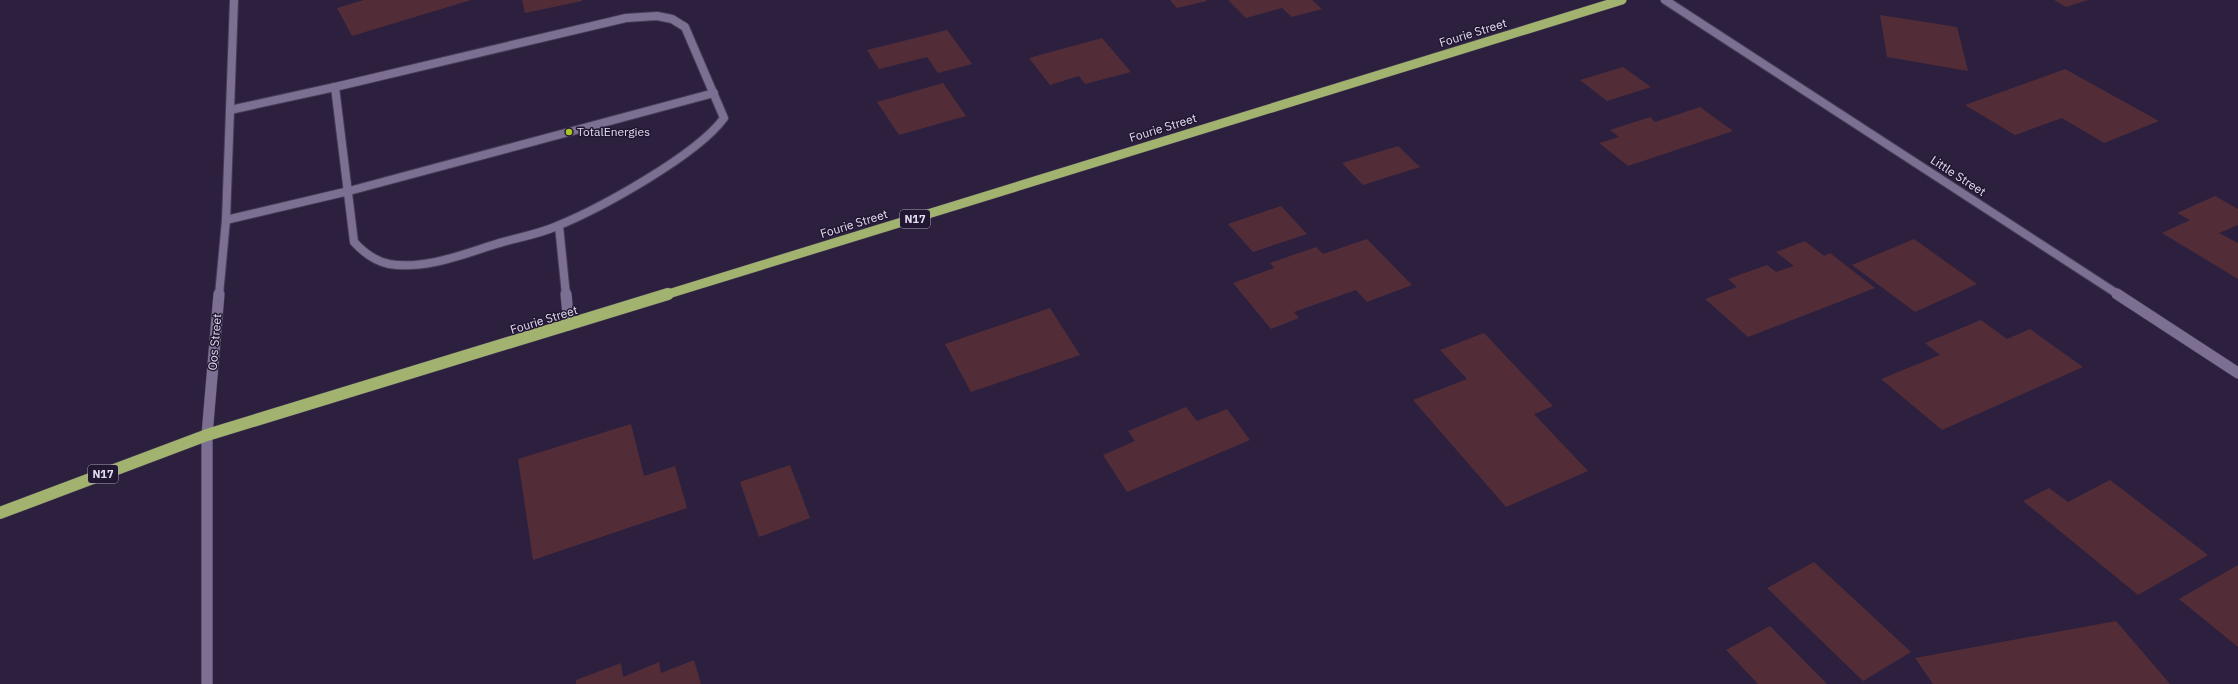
<svg xmlns="http://www.w3.org/2000/svg" width="2238" height="684" font-family="'IBM Plex Sans',sans-serif">
<style>
.building{fill:#522d38}
.lines{fill:none;stroke-linecap:round;stroke-linejoin:round}
.service-far1-casing{stroke:#463c55;stroke-width:10}
.service-casing{stroke:#463c55;stroke-width:12}
.minor-far1-casing{stroke:#463c55;stroke-width:10}
.minor-casing{stroke:#463c55;stroke-width:12}
.tertiary-far1-casing{stroke:#463c55;stroke-width:10}
.tertiary-casing{stroke:#463c55;stroke-width:12}
.trunk-far1-casing{stroke:#463c55;stroke-width:10}
.trunk-casing{stroke:#463c55;stroke-width:13}
.service-far1{stroke:#7c6f92;stroke-width:8}
.service{stroke:#7c6f92;stroke-width:11}
.minor-far1{stroke:#7c6f92;stroke-width:8}
.minor{stroke:#7c6f92;stroke-width:11}
.tertiary-far1{stroke:#7c6f92;stroke-width:8}
.tertiary{stroke:#7c6f92;stroke-width:11}
.trunk-far1{stroke:#a2b370;stroke-width:9}
.trunk{stroke:#a2b370;stroke-width:12}
.poi-dot{fill:#a6c820;stroke:#221733;stroke-width:1.5}
.labels{text-anchor:middle;stroke-width:3;stroke-linejoin:round;paint-order:stroke}
.shield{fill:#221733;stroke:#a9a1b7;stroke-width:1}
.shield-label{font-size:11px;font-weight:bold;fill:#e3dcf0}
.street-label{font-size:12px;fill:#e3dcf0;stroke:#221733}
.poi-label{font-size:12px;fill:#e3dcf0;stroke:#221733;text-anchor:start}
</style>
<rect width="100%" height="100%" fill="#2c203e"/>
<g class="building">
<path d="M364 0H471L352 36 337 8Z"/>
<path d="M522 0H582V1L525 13Z"/>
<path d="M1170 0H1206L1207 1 1177 8Z"/>
<path d="M1228 0H1312L1322 9 1292 17 1282 8 1246 18Z"/>
<path d="M2054 0H2088L2066 7Z"/>
<path d="M1880 15 1957 27 1968 71 1887 57Z"/>
<path d="M947 30 972 64 938 73 927 57 879 69 867 50Z"/>
<path d="M1102 38 1131 72 1085 84 1079 76 1050 85 1029 58Z"/>
<path d="M1623 67 1651 87 1607 101 1580 80Z"/>
<path d="M2065 69 2159 121 2104 143 2062 118 2015 135 1965 105Z"/>
<path d="M943 83 966 116 899 135 877 102Z"/>
<path d="M1700 107 1733 131 1628 166 1599 143 1619 137 1610 130 1650 117 1655 122Z"/>
<path d="M1398 146 1420 167 1363 185 1342 163Z"/>
<path d="M2215 196 2238 209V225L2219 233 2238 243V279L2162 233 2190 220 2177 213Z"/>
<path d="M1281 206 1307 234 1253 252 1228 224Z"/>
<path d="M1367 239 1412 285 1367 302 1356 290 1294 312 1299 318 1271 329 1233 283 1274 268 1270 263 1316 247 1323 254Z"/>
<path d="M1914 239 1977 284 1915 312 1852 265Z"/>
<path d="M1805 241 1824 256 1830 253 1875 288 1748 337 1705 299 1737 287 1728 279 1767 265 1776 272 1794 266 1776 252Z"/>
<path d="M1050 308 1080 355 971 392 945 344Z"/>
<path d="M1981 320 2007 339 2030 329 2083 367 1942 430 1881 379 1940 355 1925 343Z"/>
<path d="M1484 333 1553 406 1534 414 1588 471 1506 507 1413 400 1467 379 1440 350Z"/>
<path d="M1186 407 1197 421 1227 409 1250 440 1127 492 1103 455 1135 441 1128 431Z"/>
<path d="M631 424 644 476 675 466 687 508 533 560 518 459Z"/>
<path d="M790 465 810 518 759 537 740 482Z"/>
<path d="M2110 480 2208 555 2138 595 2023 501 2049 488 2068 502Z"/>
<path d="M1814 562 1911 652 1863 681 1767 588Z"/>
<path d="M2238 565V647L2179 599Z"/>
<path d="M2116 621 2170 684H1933L1915 658Z"/>
<path d="M1770 626 1827 684H1758L1726 650Z"/>
<path d="M694 660 701 684H576V680L621 663 623 677 659 662 661 673Z"/>
</g>
<g class="lines">
<defs>
<g id="service-far1">
<path d="M657 16 672 19 685 27 724 118C697 155 601 208 557 226 537 235 514 238 493 245 461 255 424 270 389 264 375 261 364 253 354 242L335 87 626 18Z"/>
<path d="M230 110 335 87"/>
<path d="M226 220 349 191 714 93"/>
<path d="M559 226 566 295"/>
</g>
<path id="service" d="M566 294 569 325"/>
<path id="minor-far1" d="M1665 0 2119 295"/>
<g id="minor">
<path d="M2117 294 2238 373"/>
<path d="M207 435V684"/>
</g>
<path id="tertiary-far1" d="M219 295 226 220 234 0"/>
<path id="tertiary" d="M207 435 219 294"/>
<path id="trunk-far1" d="M665 295 1622 0"/>
<path id="trunk" d="M0 513 207 435 668 294"/>
</defs>
<use href="#service-far1" class="service-far1-casing"/>
<use href="#service" class="service-casing"/>
<use href="#minor-far1" class="minor-far1-casing"/>
<use href="#minor" class="minor-casing"/>
<use href="#tertiary-far1" class="tertiary-far1-casing"/>
<use href="#tertiary" class="tertiary-casing"/>
<use href="#trunk-far1" class="trunk-far1-casing"/>
<use href="#trunk" class="trunk-casing"/>
<use href="#service-far1" class="service-far1"/>
<use href="#service" class="service"/>
<use href="#minor-far1" class="minor-far1"/>
<use href="#minor" class="minor"/>
<use href="#tertiary-far1" class="tertiary-far1"/>
<use href="#tertiary" class="tertiary"/>
<use href="#trunk-far1" class="trunk-far1"/>
<use href="#trunk" class="trunk"/>
</g>
<circle class="poi-dot" cx="569" cy="132" r="4"/>
<g class="labels">
<g class="shield">
<rect x="900" y="210" width="30" height="18" rx="3"/>
<rect x="88" y="465" width="30" height="18" rx="3"/>
</g>
<g class="shield-label">
<text x="915" y="223">N17</text>
<text x="103" y="478">N17</text>
</g>
<g class="street-label">
<text transform="translate(1473 33) rotate(-17)" y="4">Fourie Street</text>
<text transform="translate(1163 128) rotate(-17)" y="4">Fourie Street</text>
<text transform="translate(1958 176) rotate(33)" y="4">Little Street</text>
<text transform="translate(854 224) rotate(-17)" y="4">Fourie Street</text>
<text transform="translate(544 320) rotate(-17)" y="4">Fourie Street</text>
<text transform="translate(215 342) rotate(-85)" y="4">Oos Street</text>
</g>
<g class="poi-label">
<text x="577" y="136">TotalEnergies</text>
</g>
</g>
</svg>
